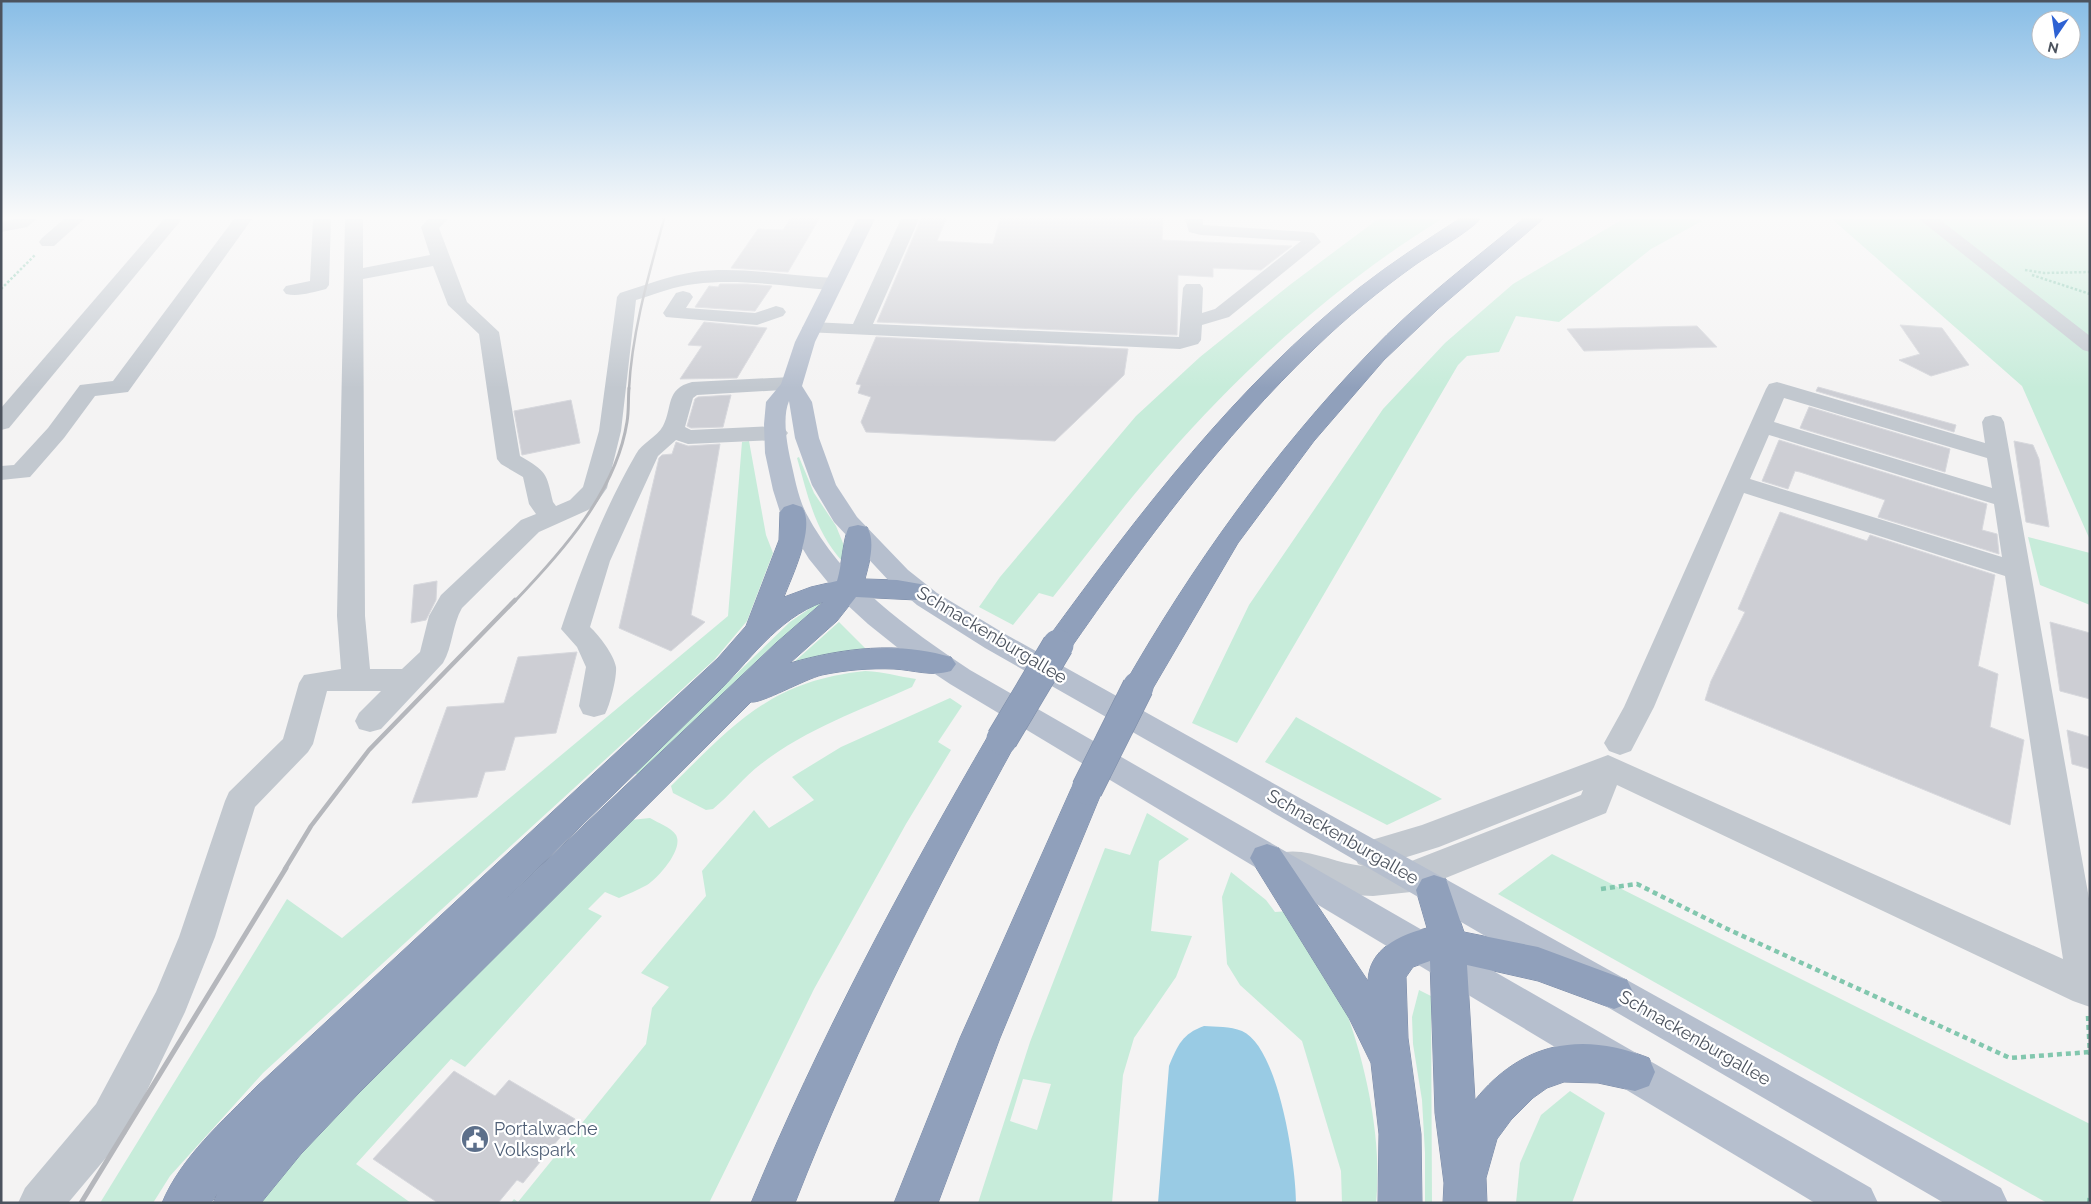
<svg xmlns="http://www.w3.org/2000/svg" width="2091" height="1204" font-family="Raleway,sans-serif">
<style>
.green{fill:#c7ecda;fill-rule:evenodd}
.water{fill:#99cbe4}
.building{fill:#cdced4;stroke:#d7d8dd}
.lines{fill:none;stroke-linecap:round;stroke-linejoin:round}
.highway-casing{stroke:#7b8ba7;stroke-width:1}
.path-far1{stroke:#82c7ae;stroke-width:2.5;stroke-dasharray:2.5 2;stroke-linecap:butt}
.path{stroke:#82c7ae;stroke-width:4.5;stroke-dasharray:5 4;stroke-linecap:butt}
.minor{fill:#c2c8cf;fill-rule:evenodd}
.major{fill:#b6bfce;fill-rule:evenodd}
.highway{fill:#90a0bb;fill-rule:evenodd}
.rail-far3{stroke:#b5b7bc;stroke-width:2.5}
.rail-far2{stroke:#b5b7bc;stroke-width:3}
.rail-far1{stroke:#b5b7bc;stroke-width:4.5}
.rail{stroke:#b5b7bc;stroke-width:5}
.highway-bridge-casing{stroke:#7b8ba7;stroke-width:32;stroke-linecap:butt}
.highway-bridge{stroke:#90a0bb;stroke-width:31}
.labels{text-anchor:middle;stroke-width:4.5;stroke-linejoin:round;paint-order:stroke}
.near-street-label{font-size:18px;fill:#4c535e;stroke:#fff}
.near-service-label{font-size:18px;fill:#4e5e75;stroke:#fff;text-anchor:start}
</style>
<rect width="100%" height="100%" fill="#f4f3f3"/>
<g class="green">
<path d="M1378 219H1442C1340 281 1246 366 1167 456 1127 501 1091 550 1053 597L1039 593 1013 625 979 607 1000 577 1136 416 1200 357 1291 284Z"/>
<path d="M1623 219H1699L1702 221 1651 249 1559 322 1516 316 1499 352 1467 356 1458 365 1237 743 1192 723 1249 605 1383 409 1445 343 1513 284Z"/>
<path d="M1832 219H2090V540L2022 386Z"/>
<path d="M749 441 766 535 773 553 747 621 715 659 263 1073 170 1176 153 1203H100L287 899 342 938 728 616 742 442Z"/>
<path d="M799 457 814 493 836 526 847 553 843 562C815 532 808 496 797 458Z"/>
<path d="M2028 537 2090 553V605L2040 585Z"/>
<path d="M819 602 823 605 766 652 640 776 634 773 790 622Z"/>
<path d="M839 622 867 650 793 663Z"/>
<path d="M865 671C886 672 896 676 916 679L912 687C861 710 806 729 761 764 744 777 730 795 713 809L706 810 673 793 671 786C735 723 771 681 865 671Z"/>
<path d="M950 698 962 706 938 742 951 750 906 824 814 989 709 1203H511L514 1199 518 1202 646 1044 652 1008 669 987 641 973 706 896 702 871 754 810 769 828 814 800 792 777 841 747Z"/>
<path d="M1296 717 1442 799 1387 825 1265 762Z"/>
<path d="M1147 813 1189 839 1159 861 1151 931 1192 936 1176 977 1134 1038 1123 1075 1112 1203H978L1030 1042 1105 848 1130 855ZM1023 1079 1051 1084 1037 1130 1010 1121Z"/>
<path d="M650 818C658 823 671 827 676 835 684 849 658 878 647 885 638 890 628 894 619 898L605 892 588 909 602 916 465 1067 451 1059 356 1164 411 1203H257L272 1179 631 820Z"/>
<path d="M1552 854 2090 1124V1203H2047L1498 894Z"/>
<path d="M1231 872 1266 900 1275 912 1289 911C1303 935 1329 968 1339 993 1364 1054 1383 1137 1376 1203H1342L1341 1171 1302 1041 1240 985 1227 964 1222 897Z"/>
<path d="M1419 990 1431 996 1432 1203H1425V1153L1422 1100 1413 1044 1412 1017Z"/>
<path d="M1570 1091 1605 1113 1572 1203H1516L1520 1163 1541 1115Z"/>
</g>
<path class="water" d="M1204 1026C1216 1027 1230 1026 1242 1031 1279 1047 1296 1166 1296 1203H1158L1169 1066C1178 1045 1182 1034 1204 1026Z"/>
<g class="building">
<path d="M790 219H819L788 272 731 268 758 229 783 230Z"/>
<path d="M921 219H946L937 241 993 244 1000 219H1163L1162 240 1292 246 1261 270 1213 268V277L1178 275 1177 335 877 322Z"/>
<path d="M720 284H747L772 286 755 311 695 307 709 286 718 287Z"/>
<path d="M704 322 767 328 737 378 680 379 702 346 688 345Z"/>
<path d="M1900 325 1942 328 1969 365 1931 376 1899 360 1920 354Z"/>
<path d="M1697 326 1717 347 1584 351 1567 329Z"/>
<path d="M876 337 1128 349 1124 375 1055 441 866 432 861 422 871 397 858 393 861 385 856 384Z"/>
<path d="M1818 387 1956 425 1954 432 1816 391Z"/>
<path d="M731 395 723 427 691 428 687 426 695 399 698 397Z"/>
<path d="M571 400 580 443 522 455 514 411Z"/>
<path d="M1809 407 1950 449 1945 472 1800 428Z"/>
<path d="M1779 440 1987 504 1982 530 1997 534 1999 554 1878 517 1885 500 1800 472 1795 471 1788 489 1762 481Z"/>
<path d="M2014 441 2033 445 2039 459 2049 527 2026 522Z"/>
<path d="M676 442 688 446 720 444 691 615 705 622 671 651 619 628 659 458 662 455 672 454Z"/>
<path d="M1780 512 1867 541 1870 535 1995 575 1978 666 1998 674 1990 727 2024 740 2010 825 1705 700 1711 681 1745 612 1738 609Z"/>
<path d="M437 581 436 600 426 620 411 623 414 585Z"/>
<path d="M2050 622 2090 633V699L2060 691Z"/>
<path d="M577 652 556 733 515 737 505 770 485 772 477 797 412 803 447 707 504 703 518 657Z"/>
<path d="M2067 730 2090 737V769L2072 764Z"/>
<path d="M454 1071 495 1096 509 1080 575 1119 523 1183 517 1180 498 1203H438L373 1159Z"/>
</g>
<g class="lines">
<defs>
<g id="highway">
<path d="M1459 219H1480C1472 230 1429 255 1415 265 1380 290 1347 317 1316 347 1221 438 1143 544 1068 652L1058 655 1048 652 1044 645 1048 638C1140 512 1236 386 1359 288 1391 263 1425 241 1459 219Z"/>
<path d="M1523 219H1543L1438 309 1384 360 1314 441 1238 543 1149 695 1138 698 1127 695 1123 687C1192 566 1273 453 1369 353 1416 303 1471 262 1523 219Z"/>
<path d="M793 504 802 507C816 527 792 576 784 597L811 587 837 581C842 566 843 537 849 527L858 525 867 527C876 541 869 564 865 579L897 580 926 585 930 591 926 597 916 600 856 597 837 621 790 663C842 648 899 641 951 657L956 664 951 671C933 677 913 670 894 669 870 668 846 670 822 675 805 679 761 704 751 702L358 1094 301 1154 261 1203H213L217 1194 211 1203H162C181 1157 223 1121 257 1086L718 658 746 626 779 540 780 512 784 507ZM823 602 776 643 507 898C576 831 646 763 715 695 749 662 776 619 823 602Z"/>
<path d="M1002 727 1013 731 1018 739C935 890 858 1042 795 1203H751C819 1039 902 884 991 731Z"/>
<path d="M1087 776 1098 780 1103 789 1000 1038 938 1203H894L960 1038 1071 789 1076 780Z"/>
<path d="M1267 844 1279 848 1368 981C1369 949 1399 935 1427 928L1416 890 1422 879 1434 875 1446 879 1464 932 1538 947 1627 980 1633 992 1627 1004 1614 1009 1538 981 1467 965 1475 1100C1522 1042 1581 1031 1649 1058L1655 1072 1649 1086 1635 1091 1598 1083 1564 1082 1547 1088 1533 1098 1511 1120 1497 1139 1486 1178 1487 1203H1443L1444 1183 1435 1113 1430 961 1413 967 1406 977 1408 1038 1421 1134 1422 1203H1378L1379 1134 1371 1063 1349 1018 1250 858 1255 848Z"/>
</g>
</defs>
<use href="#highway" class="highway-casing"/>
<g class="path-far1">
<path d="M2025 270 2044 273 2090 272"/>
<path d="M2032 275 2090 294"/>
<path d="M1 289 36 254"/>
</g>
<g class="path">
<path d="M1601 889 1637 884 1723 927 2010 1058 2090 1052"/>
<path d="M2088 1016 2090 1055"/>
<path d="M2089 1203 2090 1195"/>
</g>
<g class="minor">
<path d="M14 219H36L27 227 1 232V222Z"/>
<path d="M64 219H84L54 246H42L39 242 42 238Z"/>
<path d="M164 219H182L9 428 1 430V408Z"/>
<path d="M234 219H252L128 392 95 396 64 438 30 477 1 480V466L14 465 48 428 80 385 113 381Z"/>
<path d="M313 219H331L329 285 326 289C313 292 299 297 286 294L283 290 286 286 310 281Z"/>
<path d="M345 219H363V268L430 255 421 227 428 219H448L439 228 467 302 499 332 520 456C547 472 546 472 553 502L556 506 570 500 583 487 599 431 617 297 620 293C645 285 669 276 694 272 740 266 788 276 833 278L840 280 843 284 840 288 833 290C788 287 741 278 695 284 675 286 656 294 636 300L621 431 607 488 595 505 588 510 539 532 462 608C452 625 453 646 443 663L381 729 370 732 359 729 355 721 359 713 381 691H327L313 744 308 752 255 807 215 937 185 1012 126 1134 68 1203H18L25 1188 96 1104 156 992 179 937 225 801 229 792 283 739 299 683 304 675 341 669 337 616ZM433 266 448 305 479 334 497 459 501 464 523 477 529 504 536 514 521 520 441 595 429 616 420 652 402 669H370L365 616 363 279Z"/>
<path d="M901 219H919L873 324 1179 337 1183 288 1186 284H1200L1203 288 1202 313 1215 309 1301 241 1201 235 1189 232 1185 219H1203V225L1308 232 1314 233 1321 242 1229 317 1202 325 1201 340 1198 344 1180 349 805 332 802 328 805 324 812 322 853 324Z"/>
<path d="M1919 219H1939L2090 336V352L2083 350Z"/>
<path d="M683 291 690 293 693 297 686 308 755 313 776 306 783 308 786 312 783 316 757 325 666 317 663 313 676 293Z"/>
<path d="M791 377 799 379 802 384 799 389 697 395 693 398 685 427 691 430 776 426 784 428 788 433 784 438 776 440 688 444 676 440 658 456 610 561 590 627C599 635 614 655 616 667 617 677 610 705 605 714L594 717 583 714 579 706 586 667 577 647 561 629C581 569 604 509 636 454 642 443 657 437 663 426 673 407 665 389 692 382Z"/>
<path d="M1777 382 1985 443 1982 422 1985 417 1993 415 2001 417 2004 422 2090 904V1007L2073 1001 1617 785 1606 813 1411 892 1373 896 1352 895 1277 874 1272 864 1277 854C1304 845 1335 864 1363 866L1358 864 1353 854 1358 844 1422 825 1608 755 2063 959 2005 576 1744 493 1654 707 1631 751 1620 755 1609 751 1604 743 1624 707 1766 389 1769 384ZM1784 398 1987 458 1992 488 1774 422ZM1769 435 1994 504 2002 557 1750 479ZM1583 790 1581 795 1409 862 1378 866 1439 847Z"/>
</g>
<path class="major" d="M857 219H875L815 342 802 386 812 402 819 438 836 485 857 517 908 570 937 593 1005 634 2001 1188 2008 1203H1944L1231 788 985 648 917 605 890 582 834 522 812 485 795 438 789 401C782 417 787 445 791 462 795 479 798 497 806 513 842 582 907 628 970 670L1871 1188 1878 1203H1815L950 684 908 656 868 624 844 602 809 559 780 512 773 490 765 453 764 424 766 402 781 384 795 342Z"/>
<use href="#highway" class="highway"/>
<path class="rail-far3" d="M629 389C632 331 649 274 664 219"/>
<path class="rail-far2" d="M514 602C562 552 616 492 627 422 629 411 628 399 629 388"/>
<path class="rail-far1" d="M285 869 311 826 369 750 515 600"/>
<path class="rail" d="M81 1203 286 868"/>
<defs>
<g id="highway-bridge">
<path d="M1002 739 1058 645"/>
<path d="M1087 789 1138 687"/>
</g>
</defs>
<use href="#highway-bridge" class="highway-bridge-casing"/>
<use href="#highway-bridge" class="highway-bridge"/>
</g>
<linearGradient id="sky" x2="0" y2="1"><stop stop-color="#88bde6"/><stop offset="0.56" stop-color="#fafafa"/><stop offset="1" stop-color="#fafafa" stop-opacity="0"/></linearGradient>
<rect width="2091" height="388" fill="url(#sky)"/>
<defs>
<symbol id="civic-disc" viewBox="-11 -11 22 22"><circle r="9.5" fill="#5c6f8a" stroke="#fff"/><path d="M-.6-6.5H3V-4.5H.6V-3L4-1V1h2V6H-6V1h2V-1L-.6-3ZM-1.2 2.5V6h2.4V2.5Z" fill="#fff"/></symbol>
</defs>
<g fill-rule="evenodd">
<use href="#civic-disc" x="459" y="1123" width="32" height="32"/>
</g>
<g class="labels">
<g class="near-street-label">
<text transform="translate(992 635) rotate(31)" y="6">Schnackenburgallee</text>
<text transform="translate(1343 837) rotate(30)" y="6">Schnackenburgallee</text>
<text transform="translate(1695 1038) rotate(30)" y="6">Schnackenburgallee</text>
</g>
<g class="near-service-label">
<text x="494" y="1135">Portalwache<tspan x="494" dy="21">Volkspark</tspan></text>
</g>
</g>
<rect width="2091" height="1204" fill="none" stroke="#4c535e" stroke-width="5"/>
<g transform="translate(2056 35) rotate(193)"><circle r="24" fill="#ffffff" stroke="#b7babf"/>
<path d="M0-4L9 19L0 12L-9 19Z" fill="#2e62d3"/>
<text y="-8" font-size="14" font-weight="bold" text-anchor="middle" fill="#4c535e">N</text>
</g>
</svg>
